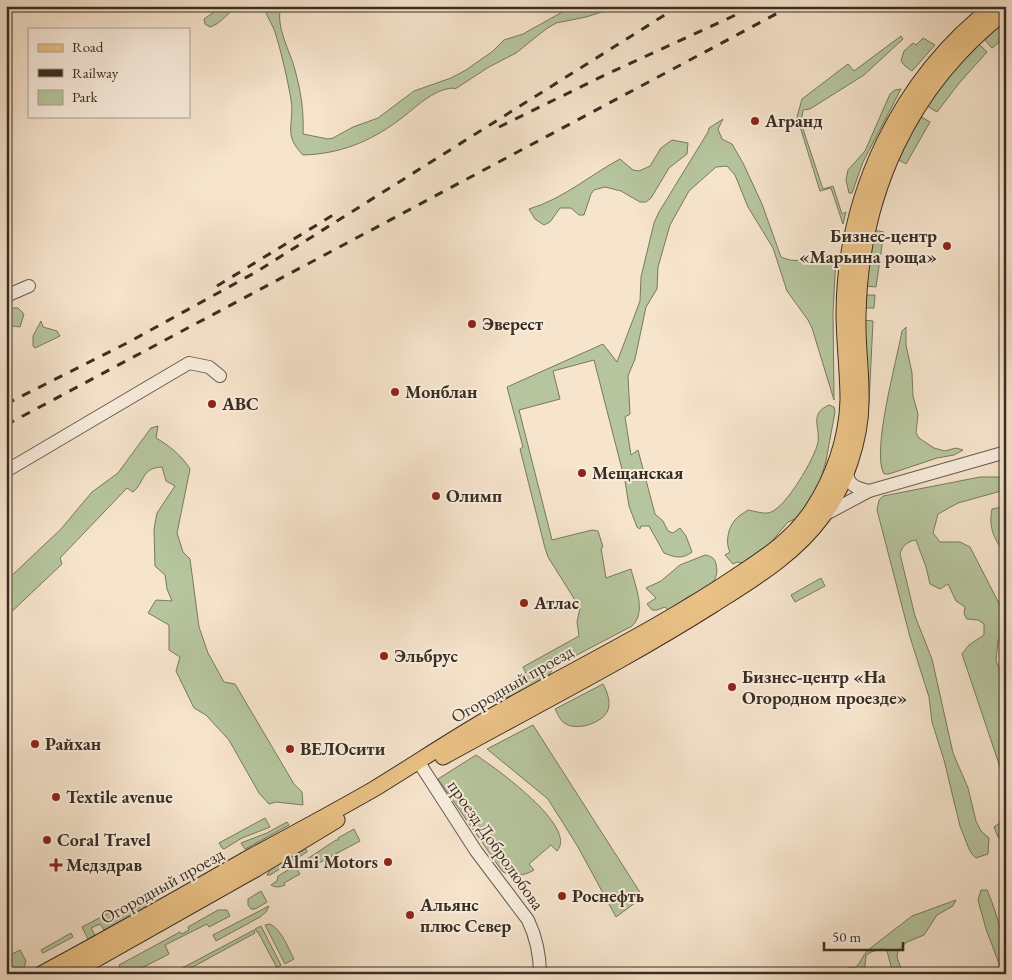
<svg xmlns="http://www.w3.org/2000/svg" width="1012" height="980" font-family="'EB Garamond',serif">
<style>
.green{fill:#b6c59d;stroke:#787960}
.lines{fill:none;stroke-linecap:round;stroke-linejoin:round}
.minor-casing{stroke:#685b4c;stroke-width:14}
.major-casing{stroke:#392d22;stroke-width:17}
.minor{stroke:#f9edde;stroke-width:12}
.major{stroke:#ebc286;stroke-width:15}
.rail{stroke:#392d22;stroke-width:3;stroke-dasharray:9 9;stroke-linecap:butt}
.poi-dot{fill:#8f2418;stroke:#f9edde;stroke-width:2}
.labels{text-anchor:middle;stroke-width:4;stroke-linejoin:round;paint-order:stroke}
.poi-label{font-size:18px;font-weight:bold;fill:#392d22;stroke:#f9edde;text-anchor:start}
.street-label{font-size:18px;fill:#392d22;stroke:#f9edde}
</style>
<rect width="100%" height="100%" fill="#f6e4cc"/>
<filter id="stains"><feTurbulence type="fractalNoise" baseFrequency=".004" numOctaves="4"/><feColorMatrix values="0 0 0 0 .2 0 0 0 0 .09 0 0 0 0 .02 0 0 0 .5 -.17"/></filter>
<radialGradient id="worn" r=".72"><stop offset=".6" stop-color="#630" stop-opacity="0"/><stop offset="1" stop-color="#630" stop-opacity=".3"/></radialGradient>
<g class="green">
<path d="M223 6H238C228 12 221 24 210 27L205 24 204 19Z"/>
<path d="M265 6H281C275 27 290 50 295 70 301 92 304 111 303 134L328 139 333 138 353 127 378 118 414 91 451 78 466 70 493 51 504 40 523 34 573 6H608V10L586 17 556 23 546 29 516 53 489 67 455 89 454 88C432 89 416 108 399 120 370 142 339 154 303 155 282 134 295 124 291 100 288 81 281 51 275 32 272 23 265 15 265 6Z"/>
<path d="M1006 20V37L992 48 984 39Z"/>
<path d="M901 36 903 39 864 75 810 109 803 110 801 123 823 189 833 186 842 214 846 212 843 224 831 188 820 191 797 117 802 99 848 64 854 71Z"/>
<path d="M923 38 935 45 912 71 905 66 901 61 904 51 913 43 916 45Z"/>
<path d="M979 44 987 52 960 82 937 112 927 106 950 75Z"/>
<path d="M901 89 863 162 852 193H849L846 180 848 170 865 151 890 94 895 90Z"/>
<path d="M920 116 930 122 906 164 897 159Z"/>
<path d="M723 119 718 129 722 139 732 144 743 163 762 204 781 257C795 263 803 261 816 253L836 257 833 313 834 400 812 328 808 320 787 291 773 248 748 207 735 175 727 166 716 167 689 191 670 225 658 267 657 289 646 307 635 359 628 376 630 414 625 417 631 455 638 450 655 514 663 521 668 531 673 533 680 528 686 536 692 552C682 560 674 557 664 553L649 526H641L640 529 637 527 629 506 625 481 594 360 553 371 560 399 519 410 552 540 592 530 598 531 603 547 601 548 606 578 631 569C635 586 647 612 632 626L554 667 549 675 511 696 496 700 492 693 526 673 523 667 579 636 577 622 580 608 548 557 545 548 520 449 523 447 507 387 603 344 617 362 640 301 641 277 654 223 659 212 708 132 709 128Z"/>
<path d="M672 140 688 143 687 154 669 168 651 198 646 202H640L621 191 605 187 594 190 591 194 584 215H579L571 208H560L550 222 544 225 535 219 529 209C563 199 590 175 620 159L633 170 639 171 650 166 661 148Z"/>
<path d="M873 230 884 232 876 287 865 286Z"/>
<path d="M864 295H875L874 308H863Z"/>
<path d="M6 308H18L24 314 20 327 12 326 6 317Z"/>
<path d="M863 320 873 321 869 403 865 426Z"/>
<path d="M41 321 43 327 57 331 60 336 35 348 33 346V336Z"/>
<path d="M906 327V345L912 373 913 396 918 414 916 433 919 438 934 448 945 451 956 448 963 450 954 455 937 458 889 474H884C871 452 897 360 902 331Z"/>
<path d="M829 405 834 407 835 412 826 461 821 478 804 515 788 522 767 547 748 561 742 563 737 562 733 564 725 555 730 552C725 543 728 528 735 520 738 516 744 513 748 510 755 511 765 515 771 512 786 507 815 458 818 442 820 426 809 414 829 405Z"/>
<path d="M158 426 156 438C169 445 183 457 190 469L177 533 183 552 190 559 199 627 208 653 224 682 235 684 294 784 302 792 303 805 276 802 269 804 259 793 229 740 206 715 194 708 176 671 180 657 169 650V625L148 613 156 600 172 601 167 589 165 575 155 566 154 529 157 513 175 486 166 481 162 467C141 468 145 482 133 492L127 488 60 558 62 564 6 617V581L61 529 92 492 118 473 151 428Z"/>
<path d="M980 477H1006V486L1001 491 958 503 938 514 933 533 940 542H960L970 547 1006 617V640H998L996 661 1006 685V808L1002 792 1000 767 962 654 969 645 984 635V624L978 620 967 619 964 614 965 607 956 601 948 584 940 589 930 584 926 567 916 540C908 541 902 546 900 554L915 616 932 659 953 753 968 788 976 821 981 831 989 838 988 854 976 858 972 854 969 849 960 826 944 760 932 722 929 697 910 637 877 510 879 500 883 496Z"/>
<path d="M1003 507 1006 508V555C995 540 988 529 992 509Z"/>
<path d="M705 555C712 556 715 559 716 564 721 585 703 589 688 597 681 601 675 606 668 610L665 607 657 610H652L647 604 656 598 646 588 661 581 680 565Z"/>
<path d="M821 578 825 586 795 602 791 595Z"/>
<path d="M603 684C607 691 611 702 608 710 603 723 577 731 566 724 560 721 558 714 555 709Z"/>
<path d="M533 725 643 897 616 917 578 847 548 799 487 749Z"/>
<path d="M476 755C494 767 579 827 557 851L551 845 529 864 534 870C524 876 511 878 502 871L438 779Z"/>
<path d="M1006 815V841L998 837 994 827 1003 821Z"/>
<path d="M265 818 270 827 242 838 224 849 222 848 219 843Z"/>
<path d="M287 822 289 825 251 846 245 849 241 843 267 833Z"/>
<path d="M354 829 360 841 315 865 313 862 303 868 301 863 336 840H339L338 838Z"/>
<path d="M306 849 307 852 270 875H267L271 868Z"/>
<path d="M295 866 300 874 284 883 285 885C280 887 276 888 271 885L277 881 278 876Z"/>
<path d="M981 890H987C998 915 1006 946 1006 974H1003L986 929 978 900Z"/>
<path d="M261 891 267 902 255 909H251L248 905V899Z"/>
<path d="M143 895 149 906 104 930 100 924 91 928 95 935 88 939 82 927Z"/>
<path d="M956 900 953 906 937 915 924 935 907 942 898 950 897 957 903 974H893L887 951 881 949 871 952 866 955 864 974H836L850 967 855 968C861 963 862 956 868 950L912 916Z"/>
<path d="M269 906 266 912 260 917 216 941 213 935Z"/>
<path d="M218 910H227L230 916 209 927 207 924 165 945 169 954 132 973 131 972 122 974 119 965 180 932 182 934 189 930 188 927Z"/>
<path d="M270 924C282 930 288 948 294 959L285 964 265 925Z"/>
<path d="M261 926 281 965 277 968 258 932H257L255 929Z"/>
<path d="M254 930 255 933 180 974H171Z"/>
<path d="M71 933 73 937 43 953 41 950Z"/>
<path d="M20 950 26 961 24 968 16 974H6V957Z"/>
</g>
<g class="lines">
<defs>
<g id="minor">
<path d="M6 296 29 286"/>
<path d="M6 471 189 363 209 367 220 376"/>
<path d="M847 471C847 485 856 488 869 491"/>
<path d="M824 515 869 491 1006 452"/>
<path d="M418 761 476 851 528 920C536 937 540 955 540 974"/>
</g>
<g id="major">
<path d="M443 757C533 707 626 660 713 605 752 580 795 555 823 516 845 487 861 439 861 402 862 373 857 345 858 316 860 195 909 86 1006 11"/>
<path d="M41 974C112 936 182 896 252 856 293 834 334 812 374 789 418 762 461 733 506 708 582 665 662 626 735 577 764 558 792 540 812 510 833 478 847 439 848 400 848 371 844 341 844 312 845 195 900 78 994 6"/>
<path d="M70 974 256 869 337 820"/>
</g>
</defs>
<use href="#minor" class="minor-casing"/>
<use href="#major" class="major-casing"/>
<use href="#minor" class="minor"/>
<use href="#major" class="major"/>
<g class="rail">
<path d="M499 127 607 74 755 6"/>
<path d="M217 286 338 212"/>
<path d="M6 404 129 342 256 272 679 6"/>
<path d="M6 425 791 6"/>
</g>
</g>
<g class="poi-dot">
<circle cx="755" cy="121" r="5"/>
<circle cx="947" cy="246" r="5"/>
<circle cx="472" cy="324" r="5"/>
<circle cx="395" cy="392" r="5"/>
<circle cx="212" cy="404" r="5"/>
<circle cx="582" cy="473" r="5"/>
<circle cx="436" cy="496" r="5"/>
<circle cx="524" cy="603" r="5"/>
<circle cx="384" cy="656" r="5"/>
<circle cx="732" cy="687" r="5"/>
<circle cx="35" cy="744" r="5"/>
<circle cx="290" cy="749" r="5"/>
<circle cx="56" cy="797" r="5"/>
<circle cx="47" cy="840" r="5"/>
<circle cx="388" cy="862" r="5"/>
<path d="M53.5 857.5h5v5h5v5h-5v5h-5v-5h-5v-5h5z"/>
<circle cx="562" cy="896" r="5"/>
<circle cx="410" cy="915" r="5"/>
</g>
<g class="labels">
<g class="poi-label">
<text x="765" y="127">Агранд</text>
<text x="937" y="242" text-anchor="end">Бизнес-центр<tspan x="937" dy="21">«Марьина роща»</tspan></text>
<text x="482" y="330">Эверест</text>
<text x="405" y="398">Монблан</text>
<text x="222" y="410">ABC</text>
<text x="592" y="479">Мещанская</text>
<text x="446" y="502">Олимп</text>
<text x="534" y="609">Атлас</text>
<text x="394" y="662">Эльбрус</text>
<text x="742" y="683">Бизнес-центр «На<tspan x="742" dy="21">Огородном проезде»</tspan></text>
<text x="45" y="750">Райхан</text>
<text x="300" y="755">ВЕЛОсити</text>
<text x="66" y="803">Textile avenue</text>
<text x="57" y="846">Coral Travel</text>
<text x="378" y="868" text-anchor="end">Almi Motors</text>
<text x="66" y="871">Медздрав</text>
<text x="572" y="902">Роснефть</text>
<text x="420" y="911">Альянс<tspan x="420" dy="21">плюс Север</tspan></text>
</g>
<g class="street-label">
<text transform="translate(512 684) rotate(-30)" y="6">Огородный проезд</text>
<text transform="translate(496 845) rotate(55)" y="6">проезд Добролюбова</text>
<text transform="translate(162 886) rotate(-29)" y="6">Огородный проезд</text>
</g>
</g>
<rect width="1012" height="980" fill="none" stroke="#f6e4cc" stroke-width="25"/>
<rect x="8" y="8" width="997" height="965" fill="none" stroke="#392d22" stroke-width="2.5"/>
<rect x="12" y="12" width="987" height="955" fill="none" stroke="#392d22"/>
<rect x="28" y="28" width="162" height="90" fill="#f9edde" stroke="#aca093"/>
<rect x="38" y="44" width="25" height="8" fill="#ebc286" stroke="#aca093"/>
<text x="72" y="52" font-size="15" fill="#392d22">Road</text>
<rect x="38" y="69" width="25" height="8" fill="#392d22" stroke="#aca093"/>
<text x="72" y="78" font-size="15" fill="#392d22">Railway</text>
<rect x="38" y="90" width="25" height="15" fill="#b6c59d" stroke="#aca093"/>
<text x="72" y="102" font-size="15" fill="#392d22">Park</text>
<path d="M824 942v8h79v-8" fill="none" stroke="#392d22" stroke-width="2.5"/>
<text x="832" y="942" font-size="15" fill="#392d22" stroke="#f9edde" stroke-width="4" paint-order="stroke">50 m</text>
<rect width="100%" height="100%" filter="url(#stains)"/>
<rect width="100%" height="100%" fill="url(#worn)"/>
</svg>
